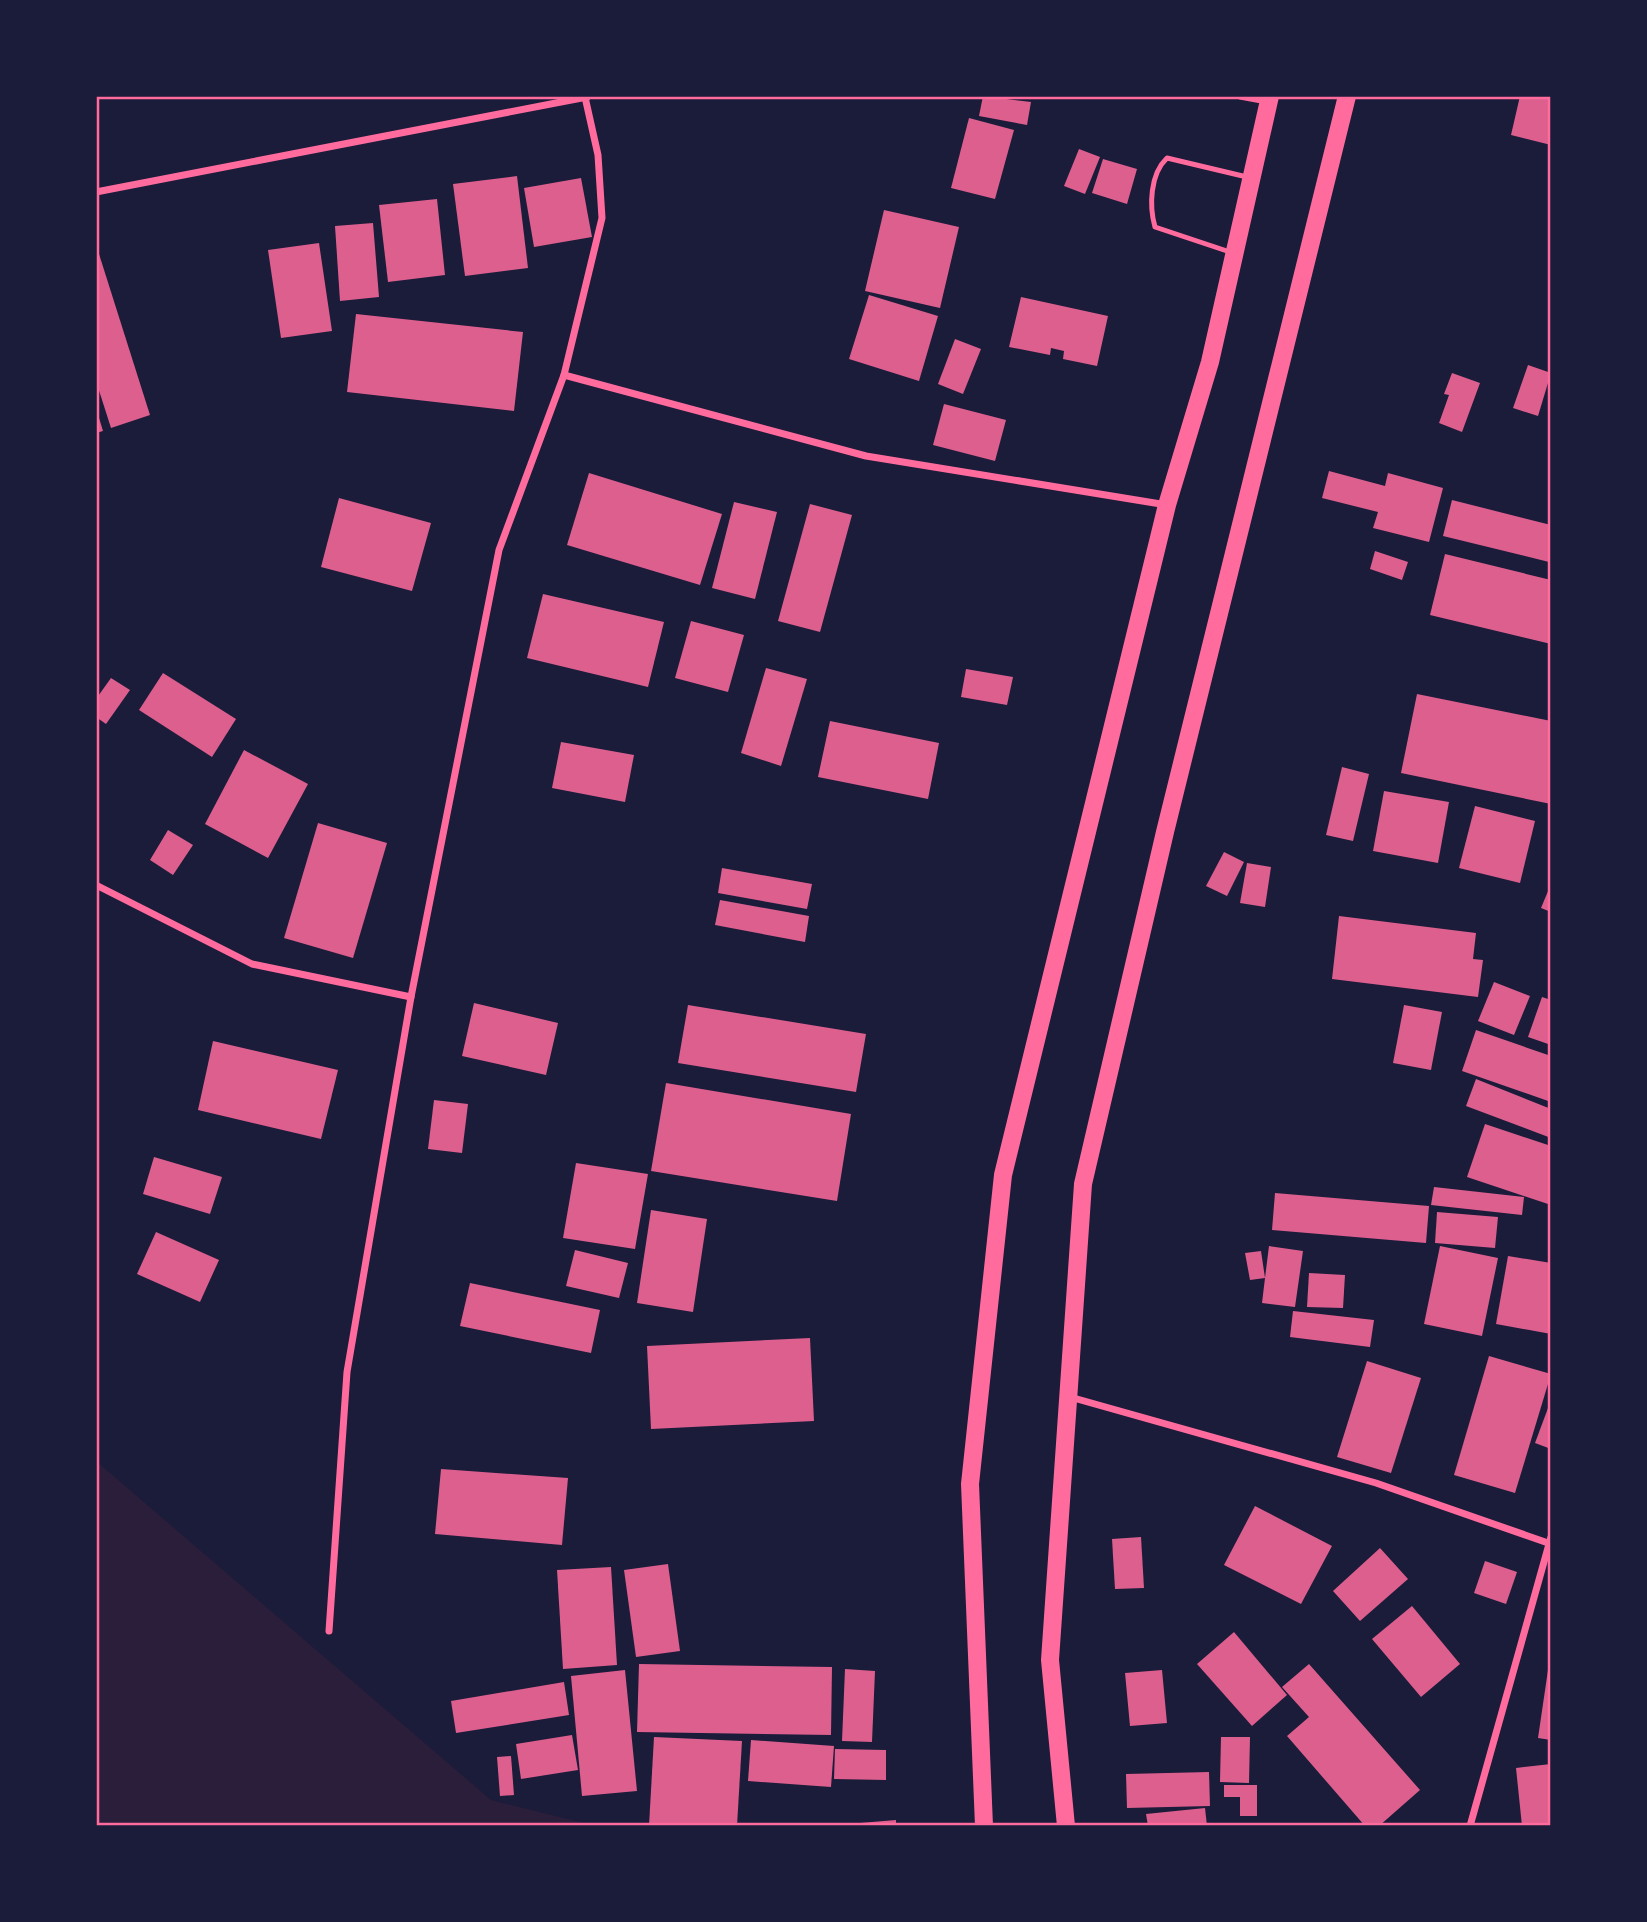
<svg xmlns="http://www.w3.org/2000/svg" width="1647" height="1922" font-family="'PT Sans Narrow',sans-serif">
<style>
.green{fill:#2a1e3b}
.building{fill:#dd5f8e}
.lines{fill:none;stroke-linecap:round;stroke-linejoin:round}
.service{stroke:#ff6b9d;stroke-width:5}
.minor{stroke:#ff6b9d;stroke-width:7}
.primary{stroke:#ff6b9d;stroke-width:18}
.neatline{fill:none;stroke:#ff6b9d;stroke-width:2.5}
</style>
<rect width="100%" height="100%" fill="#1b1b3a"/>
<path class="green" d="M96 1461 491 1800 596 1826H96Z"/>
<g class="building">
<path d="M983 96 1031 102 1027 125 979 116Z"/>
<path d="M1520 96H1551V145L1511 135Z"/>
<path d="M969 118 1014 130 995 199 951 188Z"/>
<path d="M1079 149 1100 157 1085 194 1064 186Z"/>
<path d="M1103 159 1137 169 1127 204 1092 193Z"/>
<path d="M517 176 528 268 465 276 453 184Z"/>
<path d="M581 178 592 237 534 247 524 188Z"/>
<path d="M437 199 445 275 388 282 379 205Z"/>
<path d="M884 210 959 227 940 308 865 291Z"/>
<path d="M373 223 379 297 340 301 335 226Z"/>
<path d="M319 243 332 331 281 338 268 250Z"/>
<path d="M99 254 150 415 111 428 96 381V255Z"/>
<path d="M869 295 938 316 919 381 849 359Z"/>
<path d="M1021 297 1108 316 1097 366 1063 359 1064 351 1051 348 1050 355 1009 347Z"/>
<path d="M356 314 523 332 514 411 347 392Z"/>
<path d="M955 339 981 349 963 394 938 384Z"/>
<path d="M1528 365 1551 373 1538 416 1513 408Z"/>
<path d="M1452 373 1480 383 1462 432 1439 423 1449 395 1444 394Z"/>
<path d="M944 404 1006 420 995 461 933 445Z"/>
<path d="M96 408 103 431 96 433Z"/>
<path d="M1329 471 1385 486 1388 473 1443 488 1429 542 1373 528 1378 512 1322 498Z"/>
<path d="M589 473 722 514 700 585 567 545Z"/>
<path d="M339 498 431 523 412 591 321 567Z"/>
<path d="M1452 500 1551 525 1549 562 1443 536Z"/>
<path d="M734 502 777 512 755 599 712 588Z"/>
<path d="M810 504 852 515 820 632 778 621Z"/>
<path d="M1375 551 1408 562 1402 580 1370 569Z"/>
<path d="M1445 554 1551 580V644L1430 615Z"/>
<path d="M543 594 664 622 648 687 527 658Z"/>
<path d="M691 621 744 635 728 692 675 678Z"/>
<path d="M766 668 807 679 781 766 741 753Z"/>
<path d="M966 669 1013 677 1007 705 961 697Z"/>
<path d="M163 673 236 719 212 757 139 710Z"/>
<path d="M111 678 130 690 106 724 96 717V699Z"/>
<path d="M1417 694 1551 721V804L1401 773Z"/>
<path d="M830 721 939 743 928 799 818 777Z"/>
<path d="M561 742 634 755 625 802 552 788Z"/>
<path d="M244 750 308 784 268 858 205 824Z"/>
<path d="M1342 767 1369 774 1353 841 1326 835Z"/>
<path d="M1384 791 1449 802 1438 863 1373 851Z"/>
<path d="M1475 806 1535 821 1520 883 1459 868Z"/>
<path d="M318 823 387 843 353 958 284 938Z"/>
<path d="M168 830 193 845 173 875 150 860Z"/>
<path d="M1224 852 1244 862 1227 896 1206 886Z"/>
<path d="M1247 863 1271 867 1265 907 1240 903Z"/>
<path d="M722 868 812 884 807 909 718 893Z"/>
<path d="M1551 884V912L1541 908Z"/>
<path d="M720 900 809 916 805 942 715 925Z"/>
<path d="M1339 916 1476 933 1473 959 1483 960 1478 997 1332 979Z"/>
<path d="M1494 982 1530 996 1514 1035 1478 1021Z"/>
<path d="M1542 997 1551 1000V1045L1528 1037Z"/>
<path d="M474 1003 558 1023 546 1075 462 1056Z"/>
<path d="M688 1005 866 1034 856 1092 678 1063Z"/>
<path d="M1404 1005 1442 1012 1431 1070 1393 1063Z"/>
<path d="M1476 1030 1551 1056V1102L1462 1071Z"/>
<path d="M213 1041 338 1070 321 1139 198 1110Z"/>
<path d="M1476 1079 1551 1109V1138L1466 1106Z"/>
<path d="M666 1083 851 1114 837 1201 651 1171Z"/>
<path d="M434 1100 468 1104 462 1153 428 1149Z"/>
<path d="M1485 1124 1551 1146V1205L1467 1177Z"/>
<path d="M154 1157 222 1177 210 1214 143 1194Z"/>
<path d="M576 1163 648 1174 635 1249 563 1238Z"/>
<path d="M1434 1187 1524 1197 1522 1215 1431 1205Z"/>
<path d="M1275 1193 1429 1206 1426 1243 1272 1230Z"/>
<path d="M651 1210 707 1219 693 1312 637 1303Z"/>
<path d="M1437 1212 1498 1217 1495 1248 1435 1243Z"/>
<path d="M156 1232 219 1260 200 1302 137 1274Z"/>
<path d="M1269 1246 1303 1251 1295 1307 1262 1303 1265 1278 1250 1280 1245 1253 1261 1251 1265 1278Z"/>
<path d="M1440 1246 1498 1258 1482 1336 1424 1324Z"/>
<path d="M575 1250 628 1263 619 1298 566 1286Z"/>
<path d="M1508 1256 1551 1263V1334L1496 1324Z"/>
<path d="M1309 1273 1345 1275 1343 1308 1307 1307Z"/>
<path d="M470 1283 600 1310 591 1353 460 1326Z"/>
<path d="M1293 1311 1374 1320 1370 1347 1290 1337Z"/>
<path d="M810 1338 814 1421 651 1429 647 1346Z"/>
<path d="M1489 1356 1551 1374 1515 1493 1454 1475Z"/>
<path d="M1367 1361 1421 1378 1391 1473 1337 1457Z"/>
<path d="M1551 1400V1449L1535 1443Z"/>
<path d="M441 1469 568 1478 562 1545 435 1534Z"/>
<path d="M1255 1506 1332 1546 1301 1604 1224 1565Z"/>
<path d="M1141 1537 1144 1588 1115 1589 1112 1539Z"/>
<path d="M1380 1548 1408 1579 1360 1621 1333 1591Z"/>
<path d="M1485 1561 1517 1572 1506 1604 1474 1593Z"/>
<path d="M668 1564 680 1651 636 1657 624 1570Z"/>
<path d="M611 1567 617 1665 563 1669 557 1570Z"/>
<path d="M1412 1606 1460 1664 1421 1697 1372 1639Z"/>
<path d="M1234 1632 1287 1695 1252 1726 1197 1664Z"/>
<path d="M639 1664 832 1667 831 1735 637 1732Z"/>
<path d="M1309 1664 1420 1790 1379 1826H1365L1287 1736 1309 1717 1282 1687Z"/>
<path d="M845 1669 875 1671 872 1742 842 1741Z"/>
<path d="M625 1670 637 1791 582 1796 571 1676Z"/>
<path d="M1162 1670 1167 1723 1130 1726 1125 1673Z"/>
<path d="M1548 1670H1551V1740L1538 1738Z"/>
<path d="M564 1682 569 1715 456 1733 451 1701Z"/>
<path d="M572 1735 578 1770 521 1779 516 1744Z"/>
<path d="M654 1737 742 1741 737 1826H649Z"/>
<path d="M1221 1737H1250L1249 1783 1220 1782Z"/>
<path d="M751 1740 834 1746 831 1787 748 1781Z"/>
<path d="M835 1749 886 1750V1780L834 1779Z"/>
<path d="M511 1756 514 1795 500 1796 497 1757Z"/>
<path d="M1551 1764V1826H1522L1516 1768Z"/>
<path d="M1209 1772 1210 1806 1127 1808 1126 1774Z"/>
<path d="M1224 1785H1257V1816H1240V1797H1224Z"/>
<path d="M1205 1808 1207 1826H1148L1146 1814Z"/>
<path d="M896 1820V1826H848V1824Z"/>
</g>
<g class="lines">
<path class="service" d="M1230 252 1155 227C1149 206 1150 174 1167 158L1247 177"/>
<g class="minor">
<path d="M1240 96 1267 101"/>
<path d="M96 192 587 97"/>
<path d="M564 375 866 456 1167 505"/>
<path d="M96 885 252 964 411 997"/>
<path d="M1070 1397 1376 1483 1551 1544"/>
<path d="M329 1631 347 1372 411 997 499 550 564 375 602 218 598 155 585 97"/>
<path d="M1470 1826 1551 1537"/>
</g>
<g class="primary">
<path d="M984 1826 970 1484 1003 1175 1167 505 1210 362 1270 96"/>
<path d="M1066 1826 1050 1660 1083 1184 1165 832 1347 96"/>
</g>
</g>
<rect width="1647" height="1922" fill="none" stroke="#1b1b3a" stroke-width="196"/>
<rect x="98" y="98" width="1451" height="1726" class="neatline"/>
</svg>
